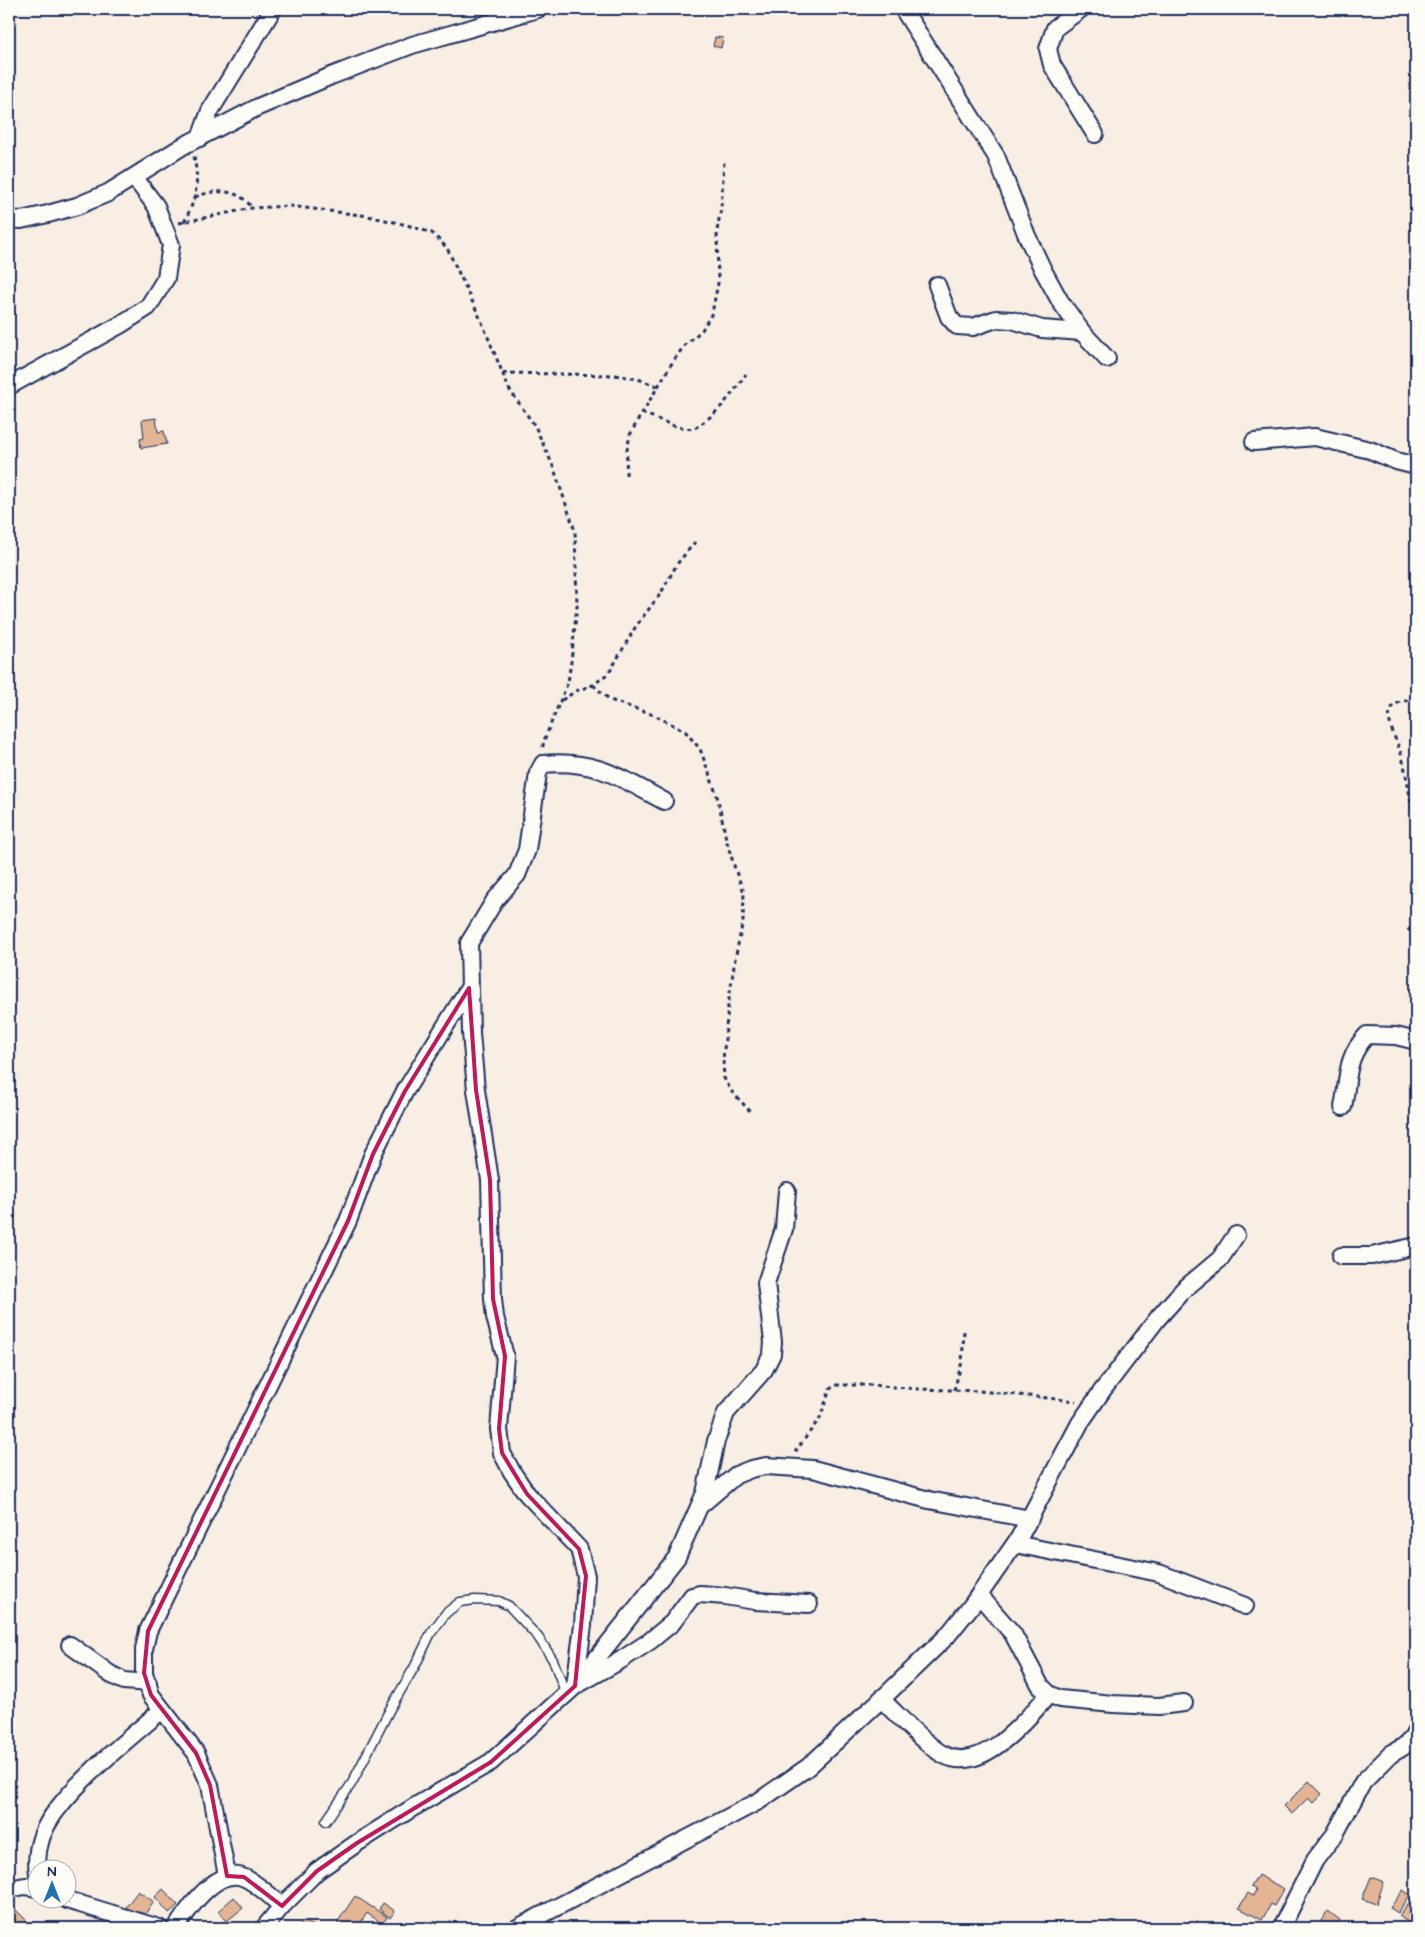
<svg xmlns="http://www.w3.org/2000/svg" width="1425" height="1937" font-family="'Architects Daughter',sans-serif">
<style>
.building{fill:#e4b595;stroke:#1b2f5e}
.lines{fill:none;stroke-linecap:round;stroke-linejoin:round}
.lane-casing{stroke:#1b2f5e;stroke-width:11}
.street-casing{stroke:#1b2f5e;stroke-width:20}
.path{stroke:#1b2f5e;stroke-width:3;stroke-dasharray:4 4;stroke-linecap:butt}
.lane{stroke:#fdfcf7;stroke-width:8}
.street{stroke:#fdfcf7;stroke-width:16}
.marked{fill:none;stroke:#c2185b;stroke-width:4;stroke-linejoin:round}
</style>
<rect width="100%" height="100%" fill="#f8eee3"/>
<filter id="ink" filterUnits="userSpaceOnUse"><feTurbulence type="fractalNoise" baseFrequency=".02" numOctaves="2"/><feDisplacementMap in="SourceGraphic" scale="10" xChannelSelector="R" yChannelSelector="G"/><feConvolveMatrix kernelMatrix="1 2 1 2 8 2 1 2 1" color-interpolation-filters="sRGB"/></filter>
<g filter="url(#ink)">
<g class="building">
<path d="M715 37 723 38 721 48 713 46Z"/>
<path d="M156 418 158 432 164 431 167 444 141 448 140 439 144 438 142 420Z"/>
<path d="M1309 1781 1322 1794 1313 1803 1308 1798 1292 1814 1284 1806Z"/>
<path d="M1258 1875 1284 1889 1274 1906 1271 1904 1262 1920 1239 1908 1248 1893 1253 1896 1256 1890 1251 1887Z"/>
<path d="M1371 1877 1384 1882 1376 1904 1362 1899Z"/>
<path d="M163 1889 178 1905 169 1913 155 1897Z"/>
<path d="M1403 1890 1410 1895 1398 1913 1390 1908Z"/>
<path d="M138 1891 154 1902 142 1918 126 1907Z"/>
<path d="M1416 1893V1923L1414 1927 1399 1916Z"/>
<path d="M355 1896 387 1917 383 1924 367 1913 357 1928H345L337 1923Z"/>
<path d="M234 1897 243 1908 227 1921 218 1911Z"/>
<path d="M383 1903 395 1911 390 1918 379 1909Z"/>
<path d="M15 1909 27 1921 20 1928H9V1916Z"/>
<path d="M1328 1911 1340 1920 1334 1928H1316Z"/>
<path d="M303 1921 319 1928H299Z"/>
</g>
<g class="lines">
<defs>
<path id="lane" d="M326 1821 352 1783 390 1709 415 1666 431 1633 446 1613 460 1602 475 1600 499 1601 509 1606 538 1637 553 1660 566 1694"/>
<g id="street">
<path d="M903 9 996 156 1027 236 1043 270 1060 301 1082 332 1107 359"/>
<path d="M1081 9 1055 28 1048 49 1052 65 1095 134"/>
<path d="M200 138 210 111 273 9"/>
<path d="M9 219 21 220 48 214 77 206 108 193 183 146 258 107 331 76 412 45 538 9"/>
<path d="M937 285 949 317 957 326 973 327 996 319 1012 320 1042 329 1082 332"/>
<path d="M9 386 120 325 148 307 166 278 171 245 156 206 134 177"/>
<path d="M1254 442 1315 437 1370 450 1396 461 1416 466"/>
<path d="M1343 1107C1349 1078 1345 1058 1367 1035L1396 1036 1416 1041"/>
<path d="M1341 1256H1372L1416 1246"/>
<path d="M702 1504 736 1475 751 1469 766 1466 813 1469 929 1500 1030 1519"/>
<path d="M1015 1544 1159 1573 1245 1606"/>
<path d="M979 1595 1013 1634 1040 1685 1049 1694 1060 1699 1113 1704 1159 1706 1184 1703"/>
<path d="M70 1645 110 1674 124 1681 148 1683"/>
<path d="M578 1682 677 1557 705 1493 716 1441 726 1413 764 1370 772 1354 773 1342 766 1283 784 1229 787 1191"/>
<path d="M575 1686 583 1625 586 1576 579 1549 527 1494 512 1472 502 1453 499 1429 505 1356 495 1317 493 1299 490 1180 476 1090 471 1033 469 943 495 900 517 875 527 850 538 773 543 764C595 759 621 778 664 801"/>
<path d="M881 1699C898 1715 926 1746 944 1755 982 1775 1027 1719 1049 1694"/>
<path d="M38 1874C35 1853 41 1832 53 1815 79 1778 127 1740 162 1710"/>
<path d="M227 1876 210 1785 196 1753 151 1695 144 1673V1649L148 1631 348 1221 373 1154 405 1091 469 988"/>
<path d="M9 1889 25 1886 38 1888"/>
<path d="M67 1900 159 1928"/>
<path d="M176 1928C188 1909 218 1865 245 1878 258 1884 271 1897 282 1906"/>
<path d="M264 1928 282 1906 317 1871 357 1843 414 1807 491 1762 575 1686 621 1660 650 1641 672 1623 692 1596 700 1594 725 1596 755 1601 809 1604"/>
<path d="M517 1928 759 1801 808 1767 888 1693 947 1636 972 1605 1019 1538 1080 1423 1102 1391 1158 1318 1183 1290 1220 1259 1236 1235"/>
<path d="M1281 1928 1315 1860 1335 1834 1363 1782 1391 1754 1403 1747 1412 1739 1416 1731"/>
</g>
</defs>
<use href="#lane" class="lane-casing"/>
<use href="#street" class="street-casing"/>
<g class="path">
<path d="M195 197C215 189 239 188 252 208"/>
<path d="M184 222C197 198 199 183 194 156"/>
<path d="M179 223 252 208 290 206 368 216 407 225 432 233 447 248 481 320 509 389 535 426 553 466 575 531 577 606 571 662 568 682 545 738 542 749"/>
<path d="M503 373 615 375 638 379 657 386"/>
<path d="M642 413 677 427 693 429C715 417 732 395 746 374"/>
<path d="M626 475 627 450 630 435 638 420 672 363 684 346 702 330 712 313 718 283 717 231 721 208 724 162"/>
<path d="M593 685 610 700 654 715 685 731 700 749 709 773 718 799 726 839 736 872 744 892 743 921 735 959 728 1006 723 1061 724 1078 731 1091 750 1111"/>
<path d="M1416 699C1406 701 1393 701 1390 712 1387 724 1396 739 1400 750 1408 777 1411 806 1416 834"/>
<path d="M562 700 576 691 593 685 609 673 636 626 661 593 677 564 695 542"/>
<path d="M1408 931 1416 920"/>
<path d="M954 1390 962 1362 964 1331"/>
<path d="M795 1452 820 1418 830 1389 836 1385H870L918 1389 980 1391 1076 1401"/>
</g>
<use href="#lane" class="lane"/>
<use href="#street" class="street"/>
</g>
</g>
<path class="marked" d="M469 988 476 1090 490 1180 493 1299 505 1356 499 1429 502 1453 527 1494 579 1549 586 1576 575 1686 491 1762 357 1843 317 1871 282 1906 244 1877 227 1876 210 1785 196 1753 151 1695 144 1673 148 1631 348 1221 373 1154 405 1091Z"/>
<rect width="1425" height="1937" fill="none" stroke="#fdfcf7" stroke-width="30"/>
<rect x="15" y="15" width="1395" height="1907" fill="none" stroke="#1b2f5e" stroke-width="2" filter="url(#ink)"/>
<g transform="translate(52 1884)"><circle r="24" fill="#fdfcf7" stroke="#a3aaba"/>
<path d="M0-4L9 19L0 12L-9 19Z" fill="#1f6fb2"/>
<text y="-8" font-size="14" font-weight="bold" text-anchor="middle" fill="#1b2f5e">N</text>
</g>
</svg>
